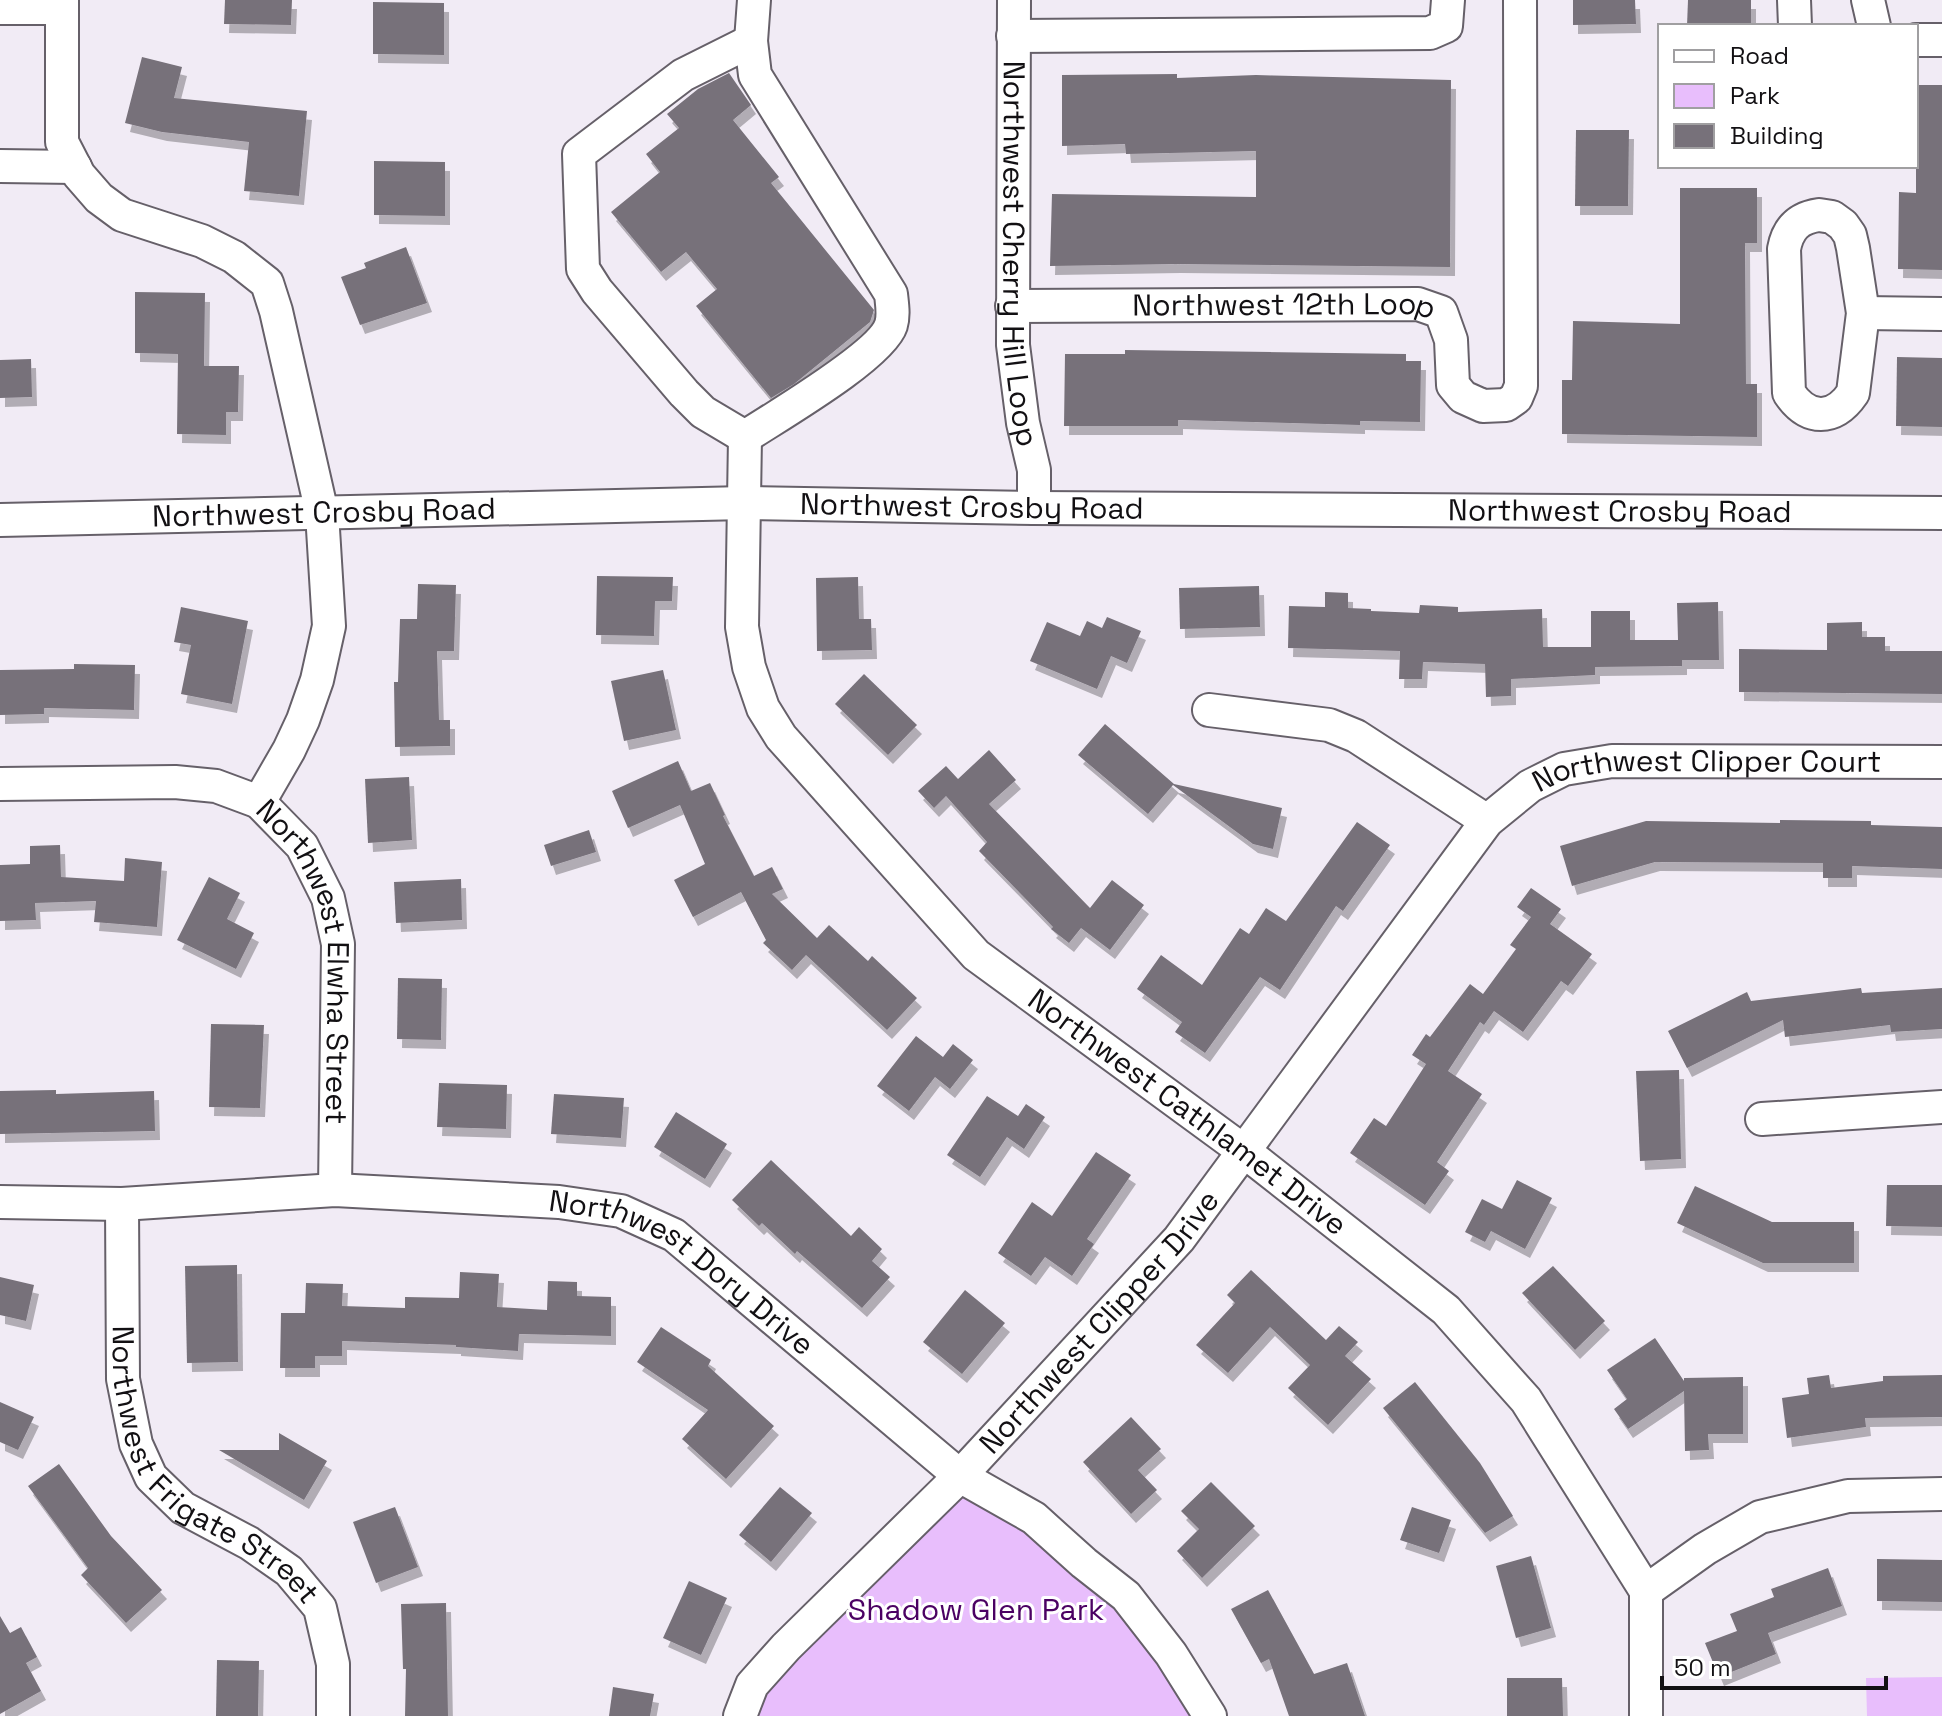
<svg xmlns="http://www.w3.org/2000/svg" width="1942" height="1716" font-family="'Space Grotesk',sans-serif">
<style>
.green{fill:#e8befc}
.building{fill:#77717a;filter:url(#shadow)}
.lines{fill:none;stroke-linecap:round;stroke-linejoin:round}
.minor-casing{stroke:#666069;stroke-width:36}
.minor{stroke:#fff;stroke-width:32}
.labels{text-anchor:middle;stroke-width:6;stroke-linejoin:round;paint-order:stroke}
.street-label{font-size:30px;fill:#121013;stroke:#fff}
.park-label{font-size:30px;fill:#4b0163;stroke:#fff}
</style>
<defs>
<filter id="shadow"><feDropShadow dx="5" dy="9" stdDeviation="0" flood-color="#0004"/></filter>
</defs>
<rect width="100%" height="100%" fill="#f1ebf5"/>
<g class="green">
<path d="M960 1476 1084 1563 1210 1716H740Z"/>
<path d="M1942 1677V1716H1867L1866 1678Z"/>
</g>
<g class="building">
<path d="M225 0H292L291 25 224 24Z"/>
<path d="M1573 0H1635L1636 24 1573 25Z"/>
<path d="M1688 0H1751V26H1687Z"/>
<path d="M373 2 444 3V55L373 54Z"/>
<path d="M142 57 182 67 174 98 307 111 299 196 244 191 249 142 162 132 125 123Z"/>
<path d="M729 73 751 105 733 120 779 177 771 183 874 310 870 322 794 384 771 398 696 306 717 289 686 252 661 272 611 212 660 172 646 154 679 128 667 114 698 89Z"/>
<path d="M1177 74V78L1256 75 1451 80 1450 267 1176 264 1050 266 1052 194 1256 197V151L1126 154 1125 144 1062 146V75Z"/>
<path d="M1916 85H1942V270L1898 269 1899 192 1916 193Z"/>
<path d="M1576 130H1629L1628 206H1575Z"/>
<path d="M374 161 445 162V216L374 215Z"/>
<path d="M1680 188H1757V243H1745L1746 384H1757V437L1562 434V380H1572L1573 321 1680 324Z"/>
<path d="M406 247 427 303 360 325 341 277 366 268 364 263Z"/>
<path d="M135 292 205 293 204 366H239L238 412H226V435L177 434 178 354 135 353Z"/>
<path d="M1125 350 1406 354V361H1421L1420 422 1360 421V425L1178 420V426H1064L1065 354H1125Z"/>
<path d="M1897 357 1942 358V427L1896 426Z"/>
<path d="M31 359 32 397 0 398V360Z"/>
<path d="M597 576 673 577 672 601H655L654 636 596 635Z"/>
<path d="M858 577 859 619H871L872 650 817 651 816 578Z"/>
<path d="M418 584 456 585 454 651H437L439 720H450V746L395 747 394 682H398L400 619H417Z"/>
<path d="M1259 586 1260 627 1180 629 1179 588Z"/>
<path d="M1325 592 1348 593V608L1371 609V611L1419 613 1420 605 1458 607V612L1542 609 1543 647H1591V611H1630V640H1678L1677 603 1718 602 1719 660H1682V666L1595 667V675L1511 679V696L1486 697 1485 664 1423 662 1422 679H1399L1400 651 1288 648 1289 606 1325 607Z"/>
<path d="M181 607 248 621 232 704 181 694 191 645 174 642Z"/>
<path d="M1107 617 1141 631 1127 663 1111 656 1097 689 1030 661 1047 622 1080 636 1087 621 1102 628Z"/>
<path d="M1862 622V637H1885V651H1942V694L1739 692V649L1827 650V623Z"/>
<path d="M74 664 135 665 134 710 44 708V714L0 715V670L74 669Z"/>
<path d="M663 670 676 730 624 741 611 681Z"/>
<path d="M864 674 917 725 888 755 835 704Z"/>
<path d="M1105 724 1174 784 1282 808 1273 849 1253 844 1173 785 1148 814 1078 755Z"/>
<path d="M989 750 1016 780 989 804 1090 908 1112 880 1144 905 1110 950 1081 928 1069 943 1051 929 1053 927 979 851 987 842 946 796 934 808 918 791 946 766 958 779Z"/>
<path d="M678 761 691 791 710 783 725 815 723 816 754 876 772 867 783 889 772 894 817 938 829 925 868 961 872 956 917 998 887 1030 806 955 792 970 763 943 766 940 741 892 693 917 674 880 705 864 680 805 628 828 612 791Z"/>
<path d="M409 777 412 840 368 843 365 779Z"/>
<path d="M1780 820 1871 821V825L1942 827V869L1852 866V878H1823V863L1655 862 1572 886 1560 846 1646 821 1780 823Z"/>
<path d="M1357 822 1390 845 1343 911 1336 906 1280 990 1260 977 1205 1053 1175 1032 1182 1022 1137 989 1161 955 1202 985 1240 928 1249 934 1266 908 1286 921Z"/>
<path d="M589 830 596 852 551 866 544 845Z"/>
<path d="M60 845 61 877 124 881 125 858 162 862 157 927 94 922 96 901 35 903 36 920 0 921V865L30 864V846Z"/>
<path d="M209 877 240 893 227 919 254 933 236 969 177 940Z"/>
<path d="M461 879 462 920 396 923 394 882Z"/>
<path d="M1531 888 1561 909 1550 924 1592 954 1568 986 1561 981 1523 1032 1494 1011 1484 1025 1480 1022 1448 1071 1482 1094 1437 1162 1449 1171 1425 1205 1350 1153 1374 1118 1386 1126 1426 1064 1412 1055 1426 1034 1430 1037 1470 984 1483 994 1516 949 1510 945 1531 917 1517 907Z"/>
<path d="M398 978 442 979 441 1040 397 1039Z"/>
<path d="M1861 988 1862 993 1942 988V1029L1891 1032 1890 1025 1785 1037 1783 1020 1687 1068 1668 1031 1747 992 1751 1001Z"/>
<path d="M211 1024 264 1025 260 1108 209 1107Z"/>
<path d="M916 1036 943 1057 953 1044 973 1060 950 1089 935 1077 909 1111 877 1086Z"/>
<path d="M1679 1070 1681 1159 1640 1161 1636 1071Z"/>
<path d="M439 1083 507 1085 506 1129 437 1127Z"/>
<path d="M56 1090V1094L154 1091 155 1131 0 1134V1091Z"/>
<path d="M554 1094 624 1098 621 1138 551 1134Z"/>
<path d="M987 1096 1018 1116 1026 1104 1045 1117 1024 1149 1007 1137 980 1177 947 1155Z"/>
<path d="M676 1112 727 1144 705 1179 654 1147Z"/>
<path d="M1096 1152 1131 1175 1087 1239 1094 1244 1072 1276 1045 1257 1031 1276 998 1253 1032 1202 1052 1216Z"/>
<path d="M771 1160 851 1236 859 1227 882 1249 872 1261 890 1277 862 1308 797 1251 795 1254 762 1223 759 1226 732 1200Z"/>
<path d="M1517 1180 1552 1198 1525 1249 1491 1231 1485 1242 1465 1232 1482 1199 1502 1209Z"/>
<path d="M1887 1185H1942V1227L1886 1226Z"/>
<path d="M1695 1186 1772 1222H1854V1263H1763L1677 1223Z"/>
<path d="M237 1265 238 1362 187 1363 185 1266Z"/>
<path d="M1553 1266 1605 1321 1575 1350 1522 1293Z"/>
<path d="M1251 1270 1326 1340 1339 1326 1358 1342 1345 1356 1371 1379 1328 1425 1288 1388 1310 1365 1270 1327 1228 1373 1196 1345 1235 1303 1227 1295Z"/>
<path d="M460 1272 499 1274 497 1307 547 1310 548 1281 577 1282V1296L611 1297V1336L519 1334 518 1351 456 1347V1345L342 1341V1356H315V1368H280L281 1313H305L306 1283 343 1284 342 1306 405 1308V1297L459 1298Z"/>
<path d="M0 1277 34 1285 26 1321 0 1315Z"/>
<path d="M965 1290 1005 1323 962 1374 923 1342Z"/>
<path d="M661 1327 711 1360 708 1366 774 1426 726 1479 682 1439 708 1410 637 1362Z"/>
<path d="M1655 1338 1684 1381V1378L1743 1377V1434H1708L1709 1450 1685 1451 1684 1391 1628 1429 1614 1409 1627 1399 1607 1370Z"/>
<path d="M1829 1375 1831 1388 1883 1381V1376L1942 1375V1417L1865 1418 1866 1427 1787 1438 1782 1398 1809 1394 1807 1378Z"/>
<path d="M1415 1382 1480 1463 1513 1516 1485 1533 1383 1408Z"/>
<path d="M0 1402 34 1417 18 1450 0 1442Z"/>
<path d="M1131 1417 1161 1449 1138 1470 1157 1490 1131 1514 1083 1462Z"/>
<path d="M279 1433 327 1461 304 1500 219 1450H279Z"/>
<path d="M59 1464 111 1536 162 1590 126 1623 81 1575 88 1568 28 1486Z"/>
<path d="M1211 1482 1255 1526 1202 1578 1177 1551 1199 1529 1181 1511Z"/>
<path d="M780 1487 812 1513 771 1562 739 1535Z"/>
<path d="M395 1507 418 1567 376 1583 353 1522Z"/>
<path d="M1412 1507 1451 1520 1439 1553 1400 1540Z"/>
<path d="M1531 1556 1551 1628 1516 1638 1496 1566Z"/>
<path d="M1877 1559 1942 1560V1602L1877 1601Z"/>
<path d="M1828 1568 1842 1606 1768 1633 1776 1654 1719 1677 1705 1643 1737 1631 1730 1614 1774 1597 1771 1589Z"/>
<path d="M689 1581 727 1598 701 1655 663 1638Z"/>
<path d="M1268 1590 1314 1674 1347 1663 1365 1716H1289L1269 1659 1261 1663 1231 1609Z"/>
<path d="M446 1603 448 1716H405L406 1669H403L401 1604Z"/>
<path d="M0 1616 10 1633 21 1627 37 1657 26 1663 41 1691 0 1714Z"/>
<path d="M217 1660 259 1661 258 1716H216Z"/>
<path d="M1507 1678H1562L1563 1716H1507Z"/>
<path d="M613 1687 654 1694 650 1716H609Z"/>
</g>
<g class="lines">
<defs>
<g id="minor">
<path id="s1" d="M62 0V142L79 175 99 198 122 215 202 241 234 257 267 283 276 311 322 513 329 626 317 680 303 720 289 750 259 802 302 846 328 898 338 944 335 1190"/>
<path id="s2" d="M1014 0 1013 345 1023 423 1034 470V508"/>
<path d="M1794 0 1795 26"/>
<path d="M1868 0 1874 26"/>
<path d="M0 8H62"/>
<path d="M1013 36 1430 33 1446 26 1448 0"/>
<path d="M1916 40H1942"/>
<path d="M0 166 75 167"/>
<path d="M1819 215 1832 217 1843 225 1850 235 1853 248 1863 313 1853 393C1834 421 1808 421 1789 393L1784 249C1788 228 1798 218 1819 215Z"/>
<path id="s3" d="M1012 306 1418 304 1441 312 1451 340 1453 385 1463 397 1483 406 1506 405 1516 398 1521 386 1520 0"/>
<path d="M1863 313 1942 314"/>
<path id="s4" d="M745 437 742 627 749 667 763 708 781 737 976 955 1245 1152 1446 1310 1526 1400 1646 1591V1716"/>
<path d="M745 437 703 412 684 393 597 291 583 269 579 154 683 75 751 41"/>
<path d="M745 437C775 417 881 356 891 325 894 315 892 304 891 294L755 75 751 41 754 0"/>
<path id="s5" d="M0 520 745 503 1034 508 1942 513"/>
<path d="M1209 710 1329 725 1356 736 1487 821"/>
<path d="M0 784 175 782 216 786 259 802"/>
<path d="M1762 1119 1942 1107"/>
<path id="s6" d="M0 1202 122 1204 335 1190 559 1202 621 1211 674 1235 960 1476 1034 1518 1084 1563 1126 1596 1171 1654 1210 1716"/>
<path id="s7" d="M122 1204 123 1379 136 1444 151 1477 183 1508 249 1543 289 1571 320 1608 333 1664V1716"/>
<path d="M1646 1591 1705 1549 1760 1517 1848 1496 1942 1494"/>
<path id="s8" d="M740 1716 752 1685 786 1647 960 1476 1179 1239 1487 821 1530 786 1564 769 1612 761 1942 762"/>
</g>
</defs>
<use href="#minor" class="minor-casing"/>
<use href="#minor" class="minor"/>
</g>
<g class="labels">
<g class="street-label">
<text dy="10" stroke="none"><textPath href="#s2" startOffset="254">Northwest Cherry Hill Loop</textPath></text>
<text dy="10" stroke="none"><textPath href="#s3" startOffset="272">Northwest 12th Loop</textPath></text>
<text dy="10" stroke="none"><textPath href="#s5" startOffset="972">Northwest Crosby Road</textPath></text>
<text dy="10" stroke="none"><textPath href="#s5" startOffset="1620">Northwest Crosby Road</textPath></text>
<text dy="10" stroke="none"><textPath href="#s5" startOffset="324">Northwest Crosby Road</textPath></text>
<text dy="10" stroke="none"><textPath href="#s8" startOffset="1406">Northwest Clipper Court</textPath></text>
<text dy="10" stroke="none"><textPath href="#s1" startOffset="1116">Northwest Elwha Street</textPath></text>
<text dy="10" stroke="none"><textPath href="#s4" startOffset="864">Northwest Cathlamet Drive</textPath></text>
<text dy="10" stroke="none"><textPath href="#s6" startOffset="704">Northwest Dory Drive</textPath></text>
<text dy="10" stroke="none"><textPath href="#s8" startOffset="536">Northwest Clipper Drive</textPath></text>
<text dy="10" stroke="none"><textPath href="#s7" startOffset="302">Northwest Frigate Street</textPath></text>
</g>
<g class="park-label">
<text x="976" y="1620">Shadow Glen Park</text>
</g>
</g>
<rect x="1658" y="24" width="260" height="144" fill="#ffffff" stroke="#a09fa1" stroke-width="2"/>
<rect x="1674" y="50" width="40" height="12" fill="#ffffff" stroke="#a09fa1" stroke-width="2"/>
<text x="1730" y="64" font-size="24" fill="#121013">Road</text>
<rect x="1674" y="84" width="40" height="24" fill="#e8befc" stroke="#a09fa1" stroke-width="2"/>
<text x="1730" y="104" font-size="24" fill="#121013">Park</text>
<rect x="1674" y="124" width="40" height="24" fill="#77717a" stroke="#a09fa1" stroke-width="2"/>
<text x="1730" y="144" font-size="24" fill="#121013">Building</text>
<path d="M1662 1676v12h224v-12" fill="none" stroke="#121013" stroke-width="4"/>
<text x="1674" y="1676" font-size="24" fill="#121013" stroke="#ffffff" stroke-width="6" paint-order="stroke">50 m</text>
</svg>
